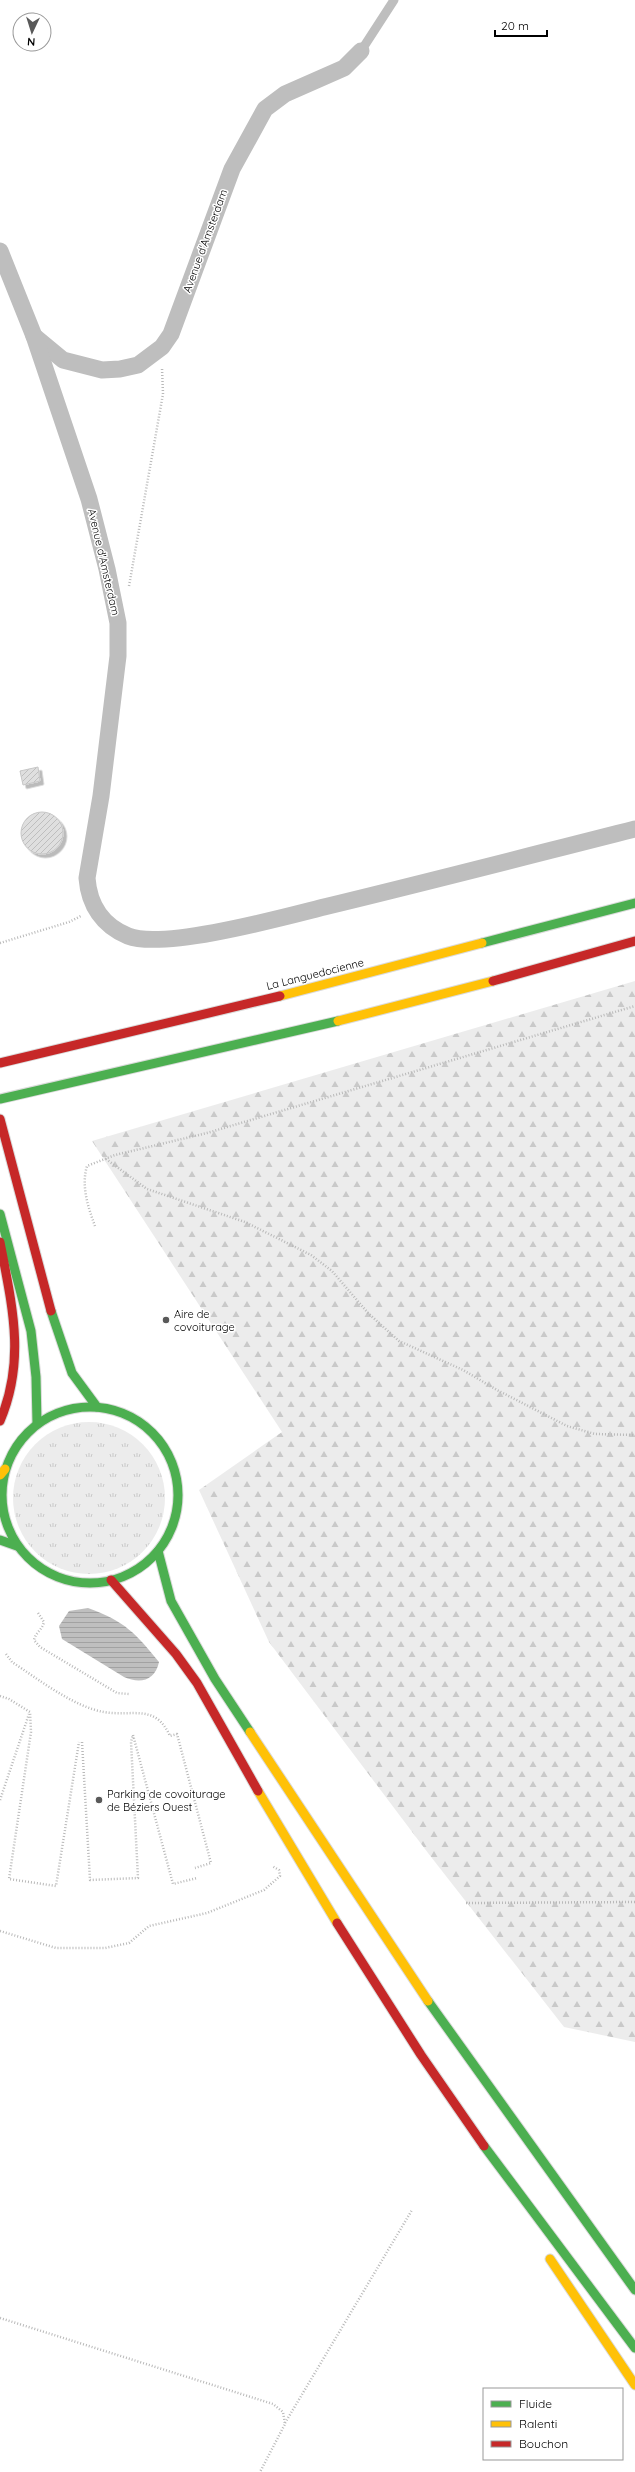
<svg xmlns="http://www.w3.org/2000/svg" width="635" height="2472" font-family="Quicksand,sans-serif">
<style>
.grass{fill:url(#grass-tufts)}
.forest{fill:url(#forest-firs)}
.water{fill:url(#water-rules)}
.building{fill:url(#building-hatch);stroke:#c7c7c7;filter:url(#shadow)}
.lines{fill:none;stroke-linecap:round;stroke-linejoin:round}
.fast-casing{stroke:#dbdbdb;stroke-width:11}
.slow-casing{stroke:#dbdbdb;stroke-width:11}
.jam-casing{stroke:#dbdbdb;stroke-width:11}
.path{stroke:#b9b9b9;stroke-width:2.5;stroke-dasharray:1 2;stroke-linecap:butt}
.lane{stroke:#bebebe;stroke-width:9}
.street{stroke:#bebebe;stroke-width:17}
.fast{stroke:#4caf50;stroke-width:9}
.slow{stroke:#ffc107;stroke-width:9}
.jam{stroke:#c62828;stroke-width:9}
.poi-dot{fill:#595959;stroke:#fff;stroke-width:1.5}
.labels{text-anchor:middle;stroke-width:3;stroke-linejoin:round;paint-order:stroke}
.street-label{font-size:11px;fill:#000;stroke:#fff}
.poi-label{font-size:11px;fill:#000;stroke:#fff;text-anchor:start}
</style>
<defs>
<pattern id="grass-tufts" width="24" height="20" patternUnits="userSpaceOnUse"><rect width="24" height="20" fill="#ececec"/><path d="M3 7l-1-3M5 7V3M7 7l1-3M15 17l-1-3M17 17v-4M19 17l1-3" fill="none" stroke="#c9c9c9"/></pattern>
<pattern id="forest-firs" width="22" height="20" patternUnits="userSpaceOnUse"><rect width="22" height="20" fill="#ececec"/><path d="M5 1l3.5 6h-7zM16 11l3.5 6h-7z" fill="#c9c9c9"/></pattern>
<pattern id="water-rules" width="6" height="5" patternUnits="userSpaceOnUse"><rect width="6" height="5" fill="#bfbfbf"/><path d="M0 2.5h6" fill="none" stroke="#a2a2a2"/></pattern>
<pattern id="building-hatch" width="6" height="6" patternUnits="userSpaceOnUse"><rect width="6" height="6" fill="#dfdfdf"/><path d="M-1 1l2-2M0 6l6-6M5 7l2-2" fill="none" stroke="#bebebe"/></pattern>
<filter id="shadow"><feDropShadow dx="3.5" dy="3.5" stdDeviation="0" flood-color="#0004"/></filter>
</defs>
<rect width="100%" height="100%" fill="#fff"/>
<circle class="grass" cx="89" cy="1498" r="76"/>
<path class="forest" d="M635 981V2042L564 2027 428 1853 269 1642 199 1490 282 1432 92 1141Z"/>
<path class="water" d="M88 1608C125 1621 136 1634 159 1662 155 1681 140 1684 124 1677L62 1639 59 1626 69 1611Z"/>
<g class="building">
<path d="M38 767 40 781 23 785 20 771Z"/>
<circle cx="42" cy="833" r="21"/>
</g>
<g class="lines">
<defs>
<g id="fast">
<path d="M482 943 635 903"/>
<path d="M0 1099 338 1021"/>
<path d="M0 1214 31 1331 36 1377 37 1423"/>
<path d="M51 1311 72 1373 97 1407"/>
<circle cx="90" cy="1495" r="88"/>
<path d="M0 1540 17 1546"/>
<path d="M158 1551 171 1601 215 1679 250 1732"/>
<path d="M428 2001 635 2290"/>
<path d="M484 2146 635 2348"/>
</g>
<g id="slow">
<path d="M280 996 482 943"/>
<path d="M338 1021 493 981"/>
<path d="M0 1475 5 1469"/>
<path d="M250 1732 428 2001"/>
<path d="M258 1791 337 1923"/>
<path d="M550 2259 635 2385"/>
</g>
<g id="jam">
<path d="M493 981 635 941"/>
<path d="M0 1063 280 996"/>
<path d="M0 1119 51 1311"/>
<path d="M0 1242C12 1305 26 1360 0 1421"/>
<path d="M111 1580 176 1654 197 1683 258 1791"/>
<path d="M337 1923 421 2055 484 2146"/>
</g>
</defs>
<use href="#fast" class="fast-casing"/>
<use href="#slow" class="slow-casing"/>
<use href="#jam" class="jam-casing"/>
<g class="path">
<path d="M129 586 163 394 162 368"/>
<path d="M0 943 69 922 81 916"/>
<path d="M106 1159 147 1189 245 1222 311 1255 332 1271 368 1313 399 1341 463 1370 497 1390 567 1426 595 1434 635 1435"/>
<path d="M95 1226C88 1207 81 1186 87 1166L115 1155 207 1133 635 1006"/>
<path d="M38 1613 44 1622C42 1630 36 1632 34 1640L40 1647 117 1693 129 1694"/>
<path d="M6 1654 12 1662C38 1679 74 1707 104 1712 133 1717 155 1703 170 1736L177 1734 211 1863 195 1868"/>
<path d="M0 1696 9 1699 30 1712 31 1732 9 1879 56 1886 79 1742"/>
<path d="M133 1735 173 1884 197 1878"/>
<path d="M82 1742 90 1880 138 1878 131 1742 133 1735"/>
<path d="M0 1800 29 1714"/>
<path d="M466 1903 635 1902"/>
<path d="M0 1931 56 1948H105L129 1943 149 1926 207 1913 264 1890 280 1876 279 1870 272 1866"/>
<path d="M0 2318 273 2404 283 2412 285 2424 260 2472"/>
<path d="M285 2423 412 2210"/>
</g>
<path class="lane" d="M361 51 394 0"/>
<g class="street">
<path d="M0 251 34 336 63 360 102 370 120 369 138 365 162 347 171 334 232 169 265 109 285 94 344 68 361 51"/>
<path d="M34 336 89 499 107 569 118 623V656L101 796 87 878C89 905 103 926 128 936 164 950 284 917 324 907 428 882 532 855 635 829"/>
</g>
<use href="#fast" class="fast"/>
<use href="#slow" class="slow"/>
<use href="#jam" class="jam"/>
</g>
<g class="poi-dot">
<circle cx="166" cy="1320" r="4"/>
<circle cx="99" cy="1800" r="4"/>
</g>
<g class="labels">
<g class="street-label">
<text transform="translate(205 241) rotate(-70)" y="4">Avenue d'Amsterdam</text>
<text transform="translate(104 562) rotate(77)" y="4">Avenue d'Amsterdam</text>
<text transform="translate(315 974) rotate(-14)" y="4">La Languedocienne</text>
</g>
<g class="poi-label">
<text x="174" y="1318">Aire de<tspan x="174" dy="13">covoiturage</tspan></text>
<text x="107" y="1798">Parking de covoiturage<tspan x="107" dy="13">de Béziers Ouest</tspan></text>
</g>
</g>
<rect x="483" y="2388" width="140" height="72" fill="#ffffff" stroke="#999999"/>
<rect x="491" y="2401" width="20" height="6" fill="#4caf50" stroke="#999999"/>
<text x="519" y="2408" font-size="12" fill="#000000">Fluide</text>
<rect x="491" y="2421" width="20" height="6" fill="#ffc107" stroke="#999999"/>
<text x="519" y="2428" font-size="12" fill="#000000">Ralenti</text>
<rect x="491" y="2441" width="20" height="6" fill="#c62828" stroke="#999999"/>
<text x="519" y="2448" font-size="12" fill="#000000">Bouchon</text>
<g transform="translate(32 32) rotate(184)"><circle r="19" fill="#ffffff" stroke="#999999"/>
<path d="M0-3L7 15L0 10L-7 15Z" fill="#595959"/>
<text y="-6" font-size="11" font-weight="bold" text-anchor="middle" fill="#000000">N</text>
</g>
<path d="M495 30v6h52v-6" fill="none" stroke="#000000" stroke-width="2"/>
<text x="501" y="30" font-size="12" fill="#000000" stroke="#ffffff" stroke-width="3" paint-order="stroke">20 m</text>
</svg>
